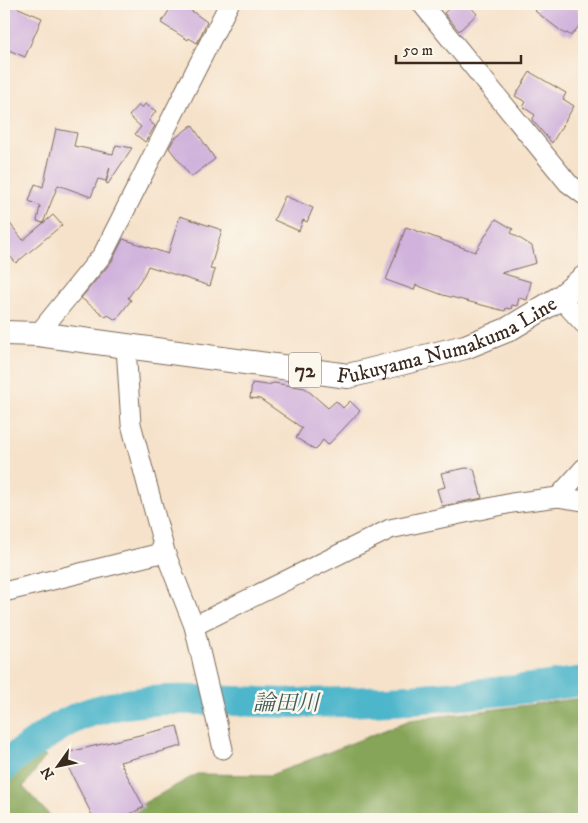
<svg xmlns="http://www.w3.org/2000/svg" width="588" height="823" font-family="'IM FELL DW Pica','Noto Serif JP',serif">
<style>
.forest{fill:#86a559;stroke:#60683c}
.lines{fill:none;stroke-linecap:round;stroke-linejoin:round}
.river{stroke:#4db6cb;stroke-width:30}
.building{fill:#d0b2dc}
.minor-casing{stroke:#7c6a5a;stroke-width:21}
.major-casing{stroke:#7c6a5a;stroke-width:26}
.minor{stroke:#fff;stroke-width:19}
.major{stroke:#fff;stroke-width:24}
.labels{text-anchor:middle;stroke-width:5;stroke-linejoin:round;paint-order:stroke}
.shield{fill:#fbf7ec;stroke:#75685c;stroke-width:1}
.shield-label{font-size:20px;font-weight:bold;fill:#3b2a1e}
.street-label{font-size:21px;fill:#3b2a1e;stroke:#fbf7ec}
.water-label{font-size:22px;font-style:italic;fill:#415b5b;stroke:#fbf7ec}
</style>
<rect width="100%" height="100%" fill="#fbf7ec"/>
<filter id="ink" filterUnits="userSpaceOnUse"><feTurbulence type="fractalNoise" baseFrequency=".02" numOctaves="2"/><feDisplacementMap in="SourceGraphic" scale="10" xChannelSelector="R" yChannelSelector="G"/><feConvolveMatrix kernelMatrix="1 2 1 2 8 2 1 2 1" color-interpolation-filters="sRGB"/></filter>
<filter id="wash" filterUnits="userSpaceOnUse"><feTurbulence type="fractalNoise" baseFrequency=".0096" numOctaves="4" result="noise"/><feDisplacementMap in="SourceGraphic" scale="20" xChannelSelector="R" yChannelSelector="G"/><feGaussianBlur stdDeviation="1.12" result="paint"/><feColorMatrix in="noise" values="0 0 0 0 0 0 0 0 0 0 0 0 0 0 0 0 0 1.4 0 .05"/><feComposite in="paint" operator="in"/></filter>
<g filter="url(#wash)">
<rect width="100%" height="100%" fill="#f6e2ca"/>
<g class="forest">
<path d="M584 698V819H115L197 774 271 775 410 720Z"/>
<path d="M4 754 46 756 23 787 53 819H4Z"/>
</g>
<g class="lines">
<path class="river" d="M4 767 10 760C36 743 61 721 91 712 158 691 229 703 298 703 393 702 490 695 584 681"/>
</g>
<g id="blocks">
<g class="building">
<path d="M4 4H9L42 18 25 57 4 48Z"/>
<path d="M177 4H182L207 22 197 43 189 38 188 40 161 23 170 9 173 10Z"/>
<path d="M454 4H468L477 14 459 31 444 13Z"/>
<path d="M542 4H571L584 15V20L571 36 567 33 565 34 535 11Z"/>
<path d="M530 72 566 93 563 99 574 106 552 143 532 120 535 115 523 107 526 102 515 96Z"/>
<path d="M145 104 156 111 149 121 155 126 145 142 135 134 141 127 129 116 139 105 142 108Z"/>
<path d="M192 125 215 159 191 177 169 148 174 139Z"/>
<path d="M56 129 77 133 74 146 113 154 116 145 132 148 108 184 106 183 110 167 106 181 98 179 91 197 58 185 43 223 37 221 40 206 29 201 35 184 43 187Z"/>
<path d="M285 196 313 208 307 222 303 220 299 231 274 220Z"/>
<path d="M53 215 62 225 16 263 4 249V216L23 240Z"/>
<path d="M180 216 222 230 210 269 215 270 210 286 148 266 144 275 128 298 131 300 116 320 108 315 106 317 81 298 112 261 123 239 168 254Z"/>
<path d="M496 219 513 229 511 233 532 246 536 263 501 273 531 282 527 300 519 298 517 306 512 305 511 309 506 308 505 311 443 295 416 285 414 290 386 280 406 227 475 252Z"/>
<path d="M252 383 267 385 274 383 305 388 328 408 336 401 343 408 350 401 360 411 328 445 323 440 316 450 296 438 302 428 260 399 250 398Z"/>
<path d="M466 468 474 469 482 498 442 506 437 489 445 487 441 473Z"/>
<path d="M177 726 182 746 120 762 144 807 120 819H94L66 763 71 762 69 752Z"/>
</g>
</g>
</g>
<g filter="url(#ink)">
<use href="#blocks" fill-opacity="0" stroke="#7c6a5a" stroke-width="1"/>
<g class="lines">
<defs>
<g id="minor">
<path d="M422 4 568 183 584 195"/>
<path d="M560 298 584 324"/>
<path d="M38 334 103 254 229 4"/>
<path d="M126 347 131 424 165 552 194 626 223 749"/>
<path d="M558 497 584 468"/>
<path d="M4 592 165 552"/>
<path d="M194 626 390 529 512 503 558 497 584 501"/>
</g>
<g id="major">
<path id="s1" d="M4 333 38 334 348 376 465 347 507 330 560 298 584 278"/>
</g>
</defs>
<use href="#minor" class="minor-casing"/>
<use href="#major" class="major-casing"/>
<use href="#minor" class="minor"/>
<use href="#major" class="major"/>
</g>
</g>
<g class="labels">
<rect class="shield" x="289" y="352.5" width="32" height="35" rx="4"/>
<g class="shield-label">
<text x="305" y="377">72</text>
</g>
<g class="street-label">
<text dy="7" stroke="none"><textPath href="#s1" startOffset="452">Fukuyama Numakuma Line</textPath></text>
</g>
<g class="water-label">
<text x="286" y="710">論田川</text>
</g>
</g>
<rect width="588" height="823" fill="none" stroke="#fbf7ec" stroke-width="20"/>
<g transform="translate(58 766) rotate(237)" stroke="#fbf7ec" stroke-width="4" paint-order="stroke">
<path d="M0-4L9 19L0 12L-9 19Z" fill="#3b2a1e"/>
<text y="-8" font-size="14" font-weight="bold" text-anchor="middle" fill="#3b2a1e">N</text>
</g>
<path d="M396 55v8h125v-8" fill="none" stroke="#3b2a1e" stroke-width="2.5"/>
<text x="403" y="55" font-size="15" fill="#3b2a1e" stroke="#fbf7ec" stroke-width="4" paint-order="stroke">50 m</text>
</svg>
